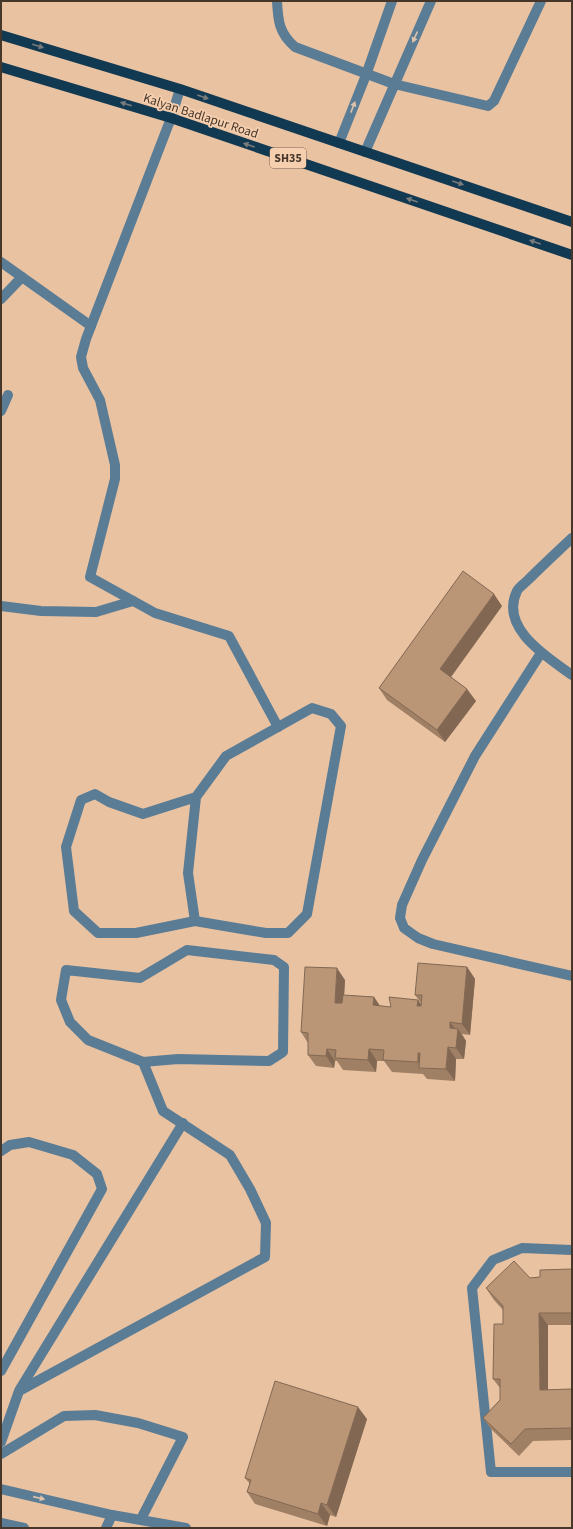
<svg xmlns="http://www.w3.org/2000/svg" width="573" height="1529" font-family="'Source Sans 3',sans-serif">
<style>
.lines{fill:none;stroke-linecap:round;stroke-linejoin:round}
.minor{stroke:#5a7c95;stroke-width:10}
.major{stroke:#123952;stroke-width:10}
.wall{fill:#a08065}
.shaded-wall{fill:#826853}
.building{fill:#ba9576;stroke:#826853}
.oneway{fill:#dfc3ab}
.oneway2{fill:#797c7c}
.labels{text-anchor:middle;stroke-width:3.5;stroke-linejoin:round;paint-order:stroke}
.shield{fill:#f6cfaf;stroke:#7c6553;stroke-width:1}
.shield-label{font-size:12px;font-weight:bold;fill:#47372b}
.street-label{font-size:13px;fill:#47372b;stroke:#f6cfaf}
</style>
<rect width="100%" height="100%" fill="#e9c2a2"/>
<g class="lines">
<g class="minor">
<path d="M277 1C278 21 279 33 295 47L394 84 488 106 494 101 541 1"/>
<path d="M180 89 171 118 86 339 81 357 83 368 100 400 115 465V479L90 577 155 613 229 636 278 727"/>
<path d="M339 143 366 75 392 1"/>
<path d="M365 152 431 1"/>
<path d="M1 262 91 326"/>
<path d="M1 299 22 277"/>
<path d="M1 411 8 395"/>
<path d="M572 538C557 552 542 566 528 580 524 584 519 587 517 591 499 628 547 657 572 675"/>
<path d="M1 606 41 611 96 612 133 601"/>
<path d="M541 653 475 756 422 860 402 905 400 918 404 928 418 938 433 944 572 976"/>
<path d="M195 921 188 873 196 797 226 756 312 708 331 714 341 726 307 914 288 933H266L195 921 136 933H98L74 911 66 847 81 800 95 794 109 802 143 814 196 797"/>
<path d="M1 1151 10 1145 29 1142 73 1155 97 1174 102 1189 1 1371"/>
<path d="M572 1250 522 1248 493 1260 472 1288 491 1472H572"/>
<path d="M20 1389 183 1123"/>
<path d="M1 1442 19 1391 265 1257 266 1223 250 1189 230 1155 163 1111 143 1062 88 1040 70 1022 61 1000 66 970 140 978 187 950 274 960 284 967 283 1052 269 1061 178 1059 143 1062"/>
<path d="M1 1454 64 1416 95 1415 138 1423 183 1437 141 1519"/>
<path d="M1 1489 112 1515 186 1528"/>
<path d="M1 1523 24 1528"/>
<path d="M106 1528 112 1515"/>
</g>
<g class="major">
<path d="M1 35 180 89 572 222"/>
<path d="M1 67 171 118 572 255"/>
</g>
</g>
<g class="wall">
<path d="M502 606 451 677 476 701 445 742 387 700 379 688Z"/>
<path d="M467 967 475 979 470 1035 462 1034 466 1041 464 1059H456L455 1081 427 1079 423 1074 392 1072 384 1061H377L376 1072 343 1070 337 1061H335L334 1068 316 1066 308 1055V1043L301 1032 345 980 344 995 374 997 380 1006 391 1007 418 1000 421 1004V1003L415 995Z"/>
<path d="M572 1269V1325H548V1390L572 1389V1440L533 1441 519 1456 491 1429 483 1418 500 1400V1388L493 1379 503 1324V1310L494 1300 486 1288 530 1278 540 1277Z"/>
<path d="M367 1419 336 1517 330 1515 327 1526 255 1504 247 1492 250 1484 245 1478Z"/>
</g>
<g class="shaded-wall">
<path d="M494 594 502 606 448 681 440 669Z"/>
<path d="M467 689 476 701 445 742 437 730Z"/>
<path d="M467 967 475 979 470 1035 462 1024Z"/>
<path d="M337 968 345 980 343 1015 335 1003Z"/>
<path d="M374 997 382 1009 373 1005Z"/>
<path d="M418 1000 426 1012 417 1006Z"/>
<path d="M450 1022 458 1033V1029L466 1041 464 1059 456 1048 450 1028Z"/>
<path d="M448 1047 456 1059 455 1081 446 1069Z"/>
<path d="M327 1049 335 1061 334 1068 326 1056Z"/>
<path d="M369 1049 377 1061 376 1072 368 1060Z"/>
<path d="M418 1053 426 1065 421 1068 418 1062Z"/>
<path d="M539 1313 548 1325V1402L540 1390Z"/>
<path d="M358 1407 367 1419 336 1517 327 1505Z"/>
<path d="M321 1503 330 1515 327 1526 318 1514Z"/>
</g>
<g class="building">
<path d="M463 571 494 594 440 669 467 689 437 730 379 688Z"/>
<path d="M418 963 467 967 462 1024 450 1022V1028L458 1029 456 1048 448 1047 446 1069 419 1068 420 1053H418V1062L383 1060 384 1050 369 1049 368 1060 335 1058 336 1050 327 1049 326 1056 308 1055V1033L301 1032 305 967 337 968 335 1003H342L343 995 374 997 373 1005 391 1007 389 997 418 1000 417 1006H421L422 995H415Z"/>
<path d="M514 1261 530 1278 540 1277V1270L572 1269V1313H539L540 1390 572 1389V1428L525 1429 511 1444 483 1418 500 1400V1379H493L494 1324H503V1306L486 1288Z"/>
<path d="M275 1381 358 1407 327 1505 321 1503 318 1514 247 1492 251 1480 245 1478Z"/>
</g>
<defs><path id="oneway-solid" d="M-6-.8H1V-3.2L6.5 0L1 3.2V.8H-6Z"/></defs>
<g class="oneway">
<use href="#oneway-solid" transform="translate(415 37) rotate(114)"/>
<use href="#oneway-solid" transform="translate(353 107) rotate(-69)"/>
<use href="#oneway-solid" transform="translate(39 1498) rotate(13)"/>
</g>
<g class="oneway2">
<use href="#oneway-solid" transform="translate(38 46) rotate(17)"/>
<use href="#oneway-solid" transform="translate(203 97) rotate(19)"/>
<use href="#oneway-solid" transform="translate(126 104) rotate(-163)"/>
<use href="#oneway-solid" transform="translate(249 145) rotate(-161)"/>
<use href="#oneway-solid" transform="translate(458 183) rotate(19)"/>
<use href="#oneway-solid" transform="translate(412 200) rotate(-161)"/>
<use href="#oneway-solid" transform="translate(535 242) rotate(-161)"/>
</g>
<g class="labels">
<rect class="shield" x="270" y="148" width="36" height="20" rx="3"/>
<g class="shield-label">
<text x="288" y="162">SH35</text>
</g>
<g class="street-label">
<text transform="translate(201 115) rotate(18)" y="5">Kalyan Badlapur Road</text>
</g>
</g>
<rect width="573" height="1529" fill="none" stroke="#47372b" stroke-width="4"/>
</svg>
